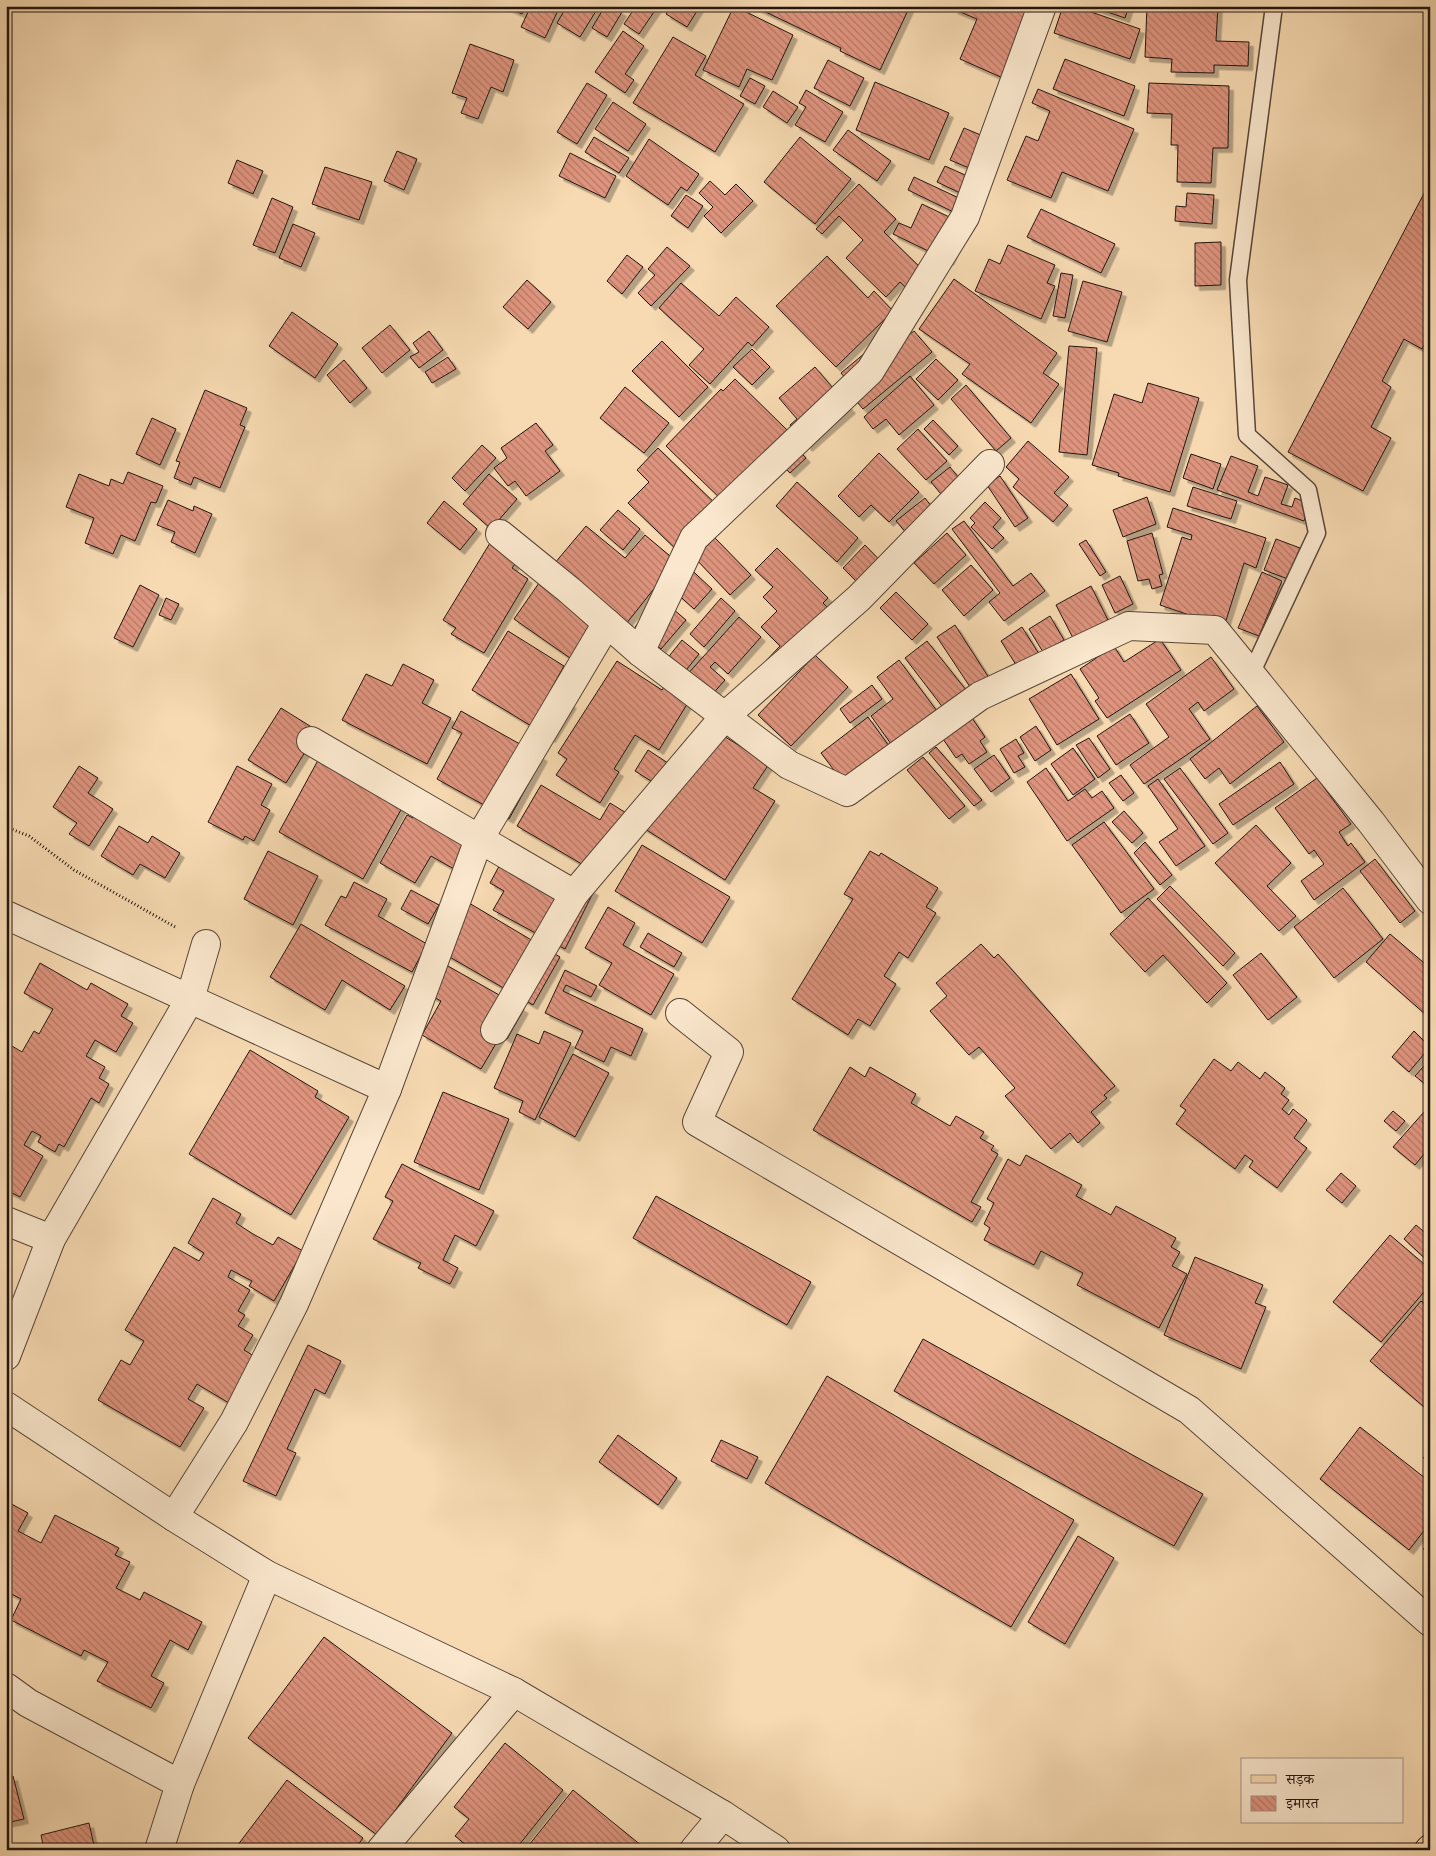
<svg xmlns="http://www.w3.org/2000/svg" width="1436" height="1856" font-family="'Sorts Mill Goudy','Noto Serif Devanagari',serif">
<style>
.building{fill:url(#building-back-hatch);stroke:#221511;filter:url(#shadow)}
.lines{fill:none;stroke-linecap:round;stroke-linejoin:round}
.lane-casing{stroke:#574639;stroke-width:19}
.street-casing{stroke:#574639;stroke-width:30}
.primary-casing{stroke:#221511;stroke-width:30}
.path{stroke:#221511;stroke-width:3;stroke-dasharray:1 2.5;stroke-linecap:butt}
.lane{stroke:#fae7cd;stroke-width:16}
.street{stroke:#fae7cd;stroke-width:28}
.primary{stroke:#f7dab2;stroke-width:28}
</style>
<defs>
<pattern id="building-back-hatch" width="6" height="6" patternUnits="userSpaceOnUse" patternTransform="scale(1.25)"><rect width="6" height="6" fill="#df947e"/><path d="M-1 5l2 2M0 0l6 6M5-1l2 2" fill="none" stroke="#b47866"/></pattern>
<filter id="shadow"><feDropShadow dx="4.5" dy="4.5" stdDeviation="0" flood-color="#0004"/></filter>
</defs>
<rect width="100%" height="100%" fill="#f7dab2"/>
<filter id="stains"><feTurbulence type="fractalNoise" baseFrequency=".004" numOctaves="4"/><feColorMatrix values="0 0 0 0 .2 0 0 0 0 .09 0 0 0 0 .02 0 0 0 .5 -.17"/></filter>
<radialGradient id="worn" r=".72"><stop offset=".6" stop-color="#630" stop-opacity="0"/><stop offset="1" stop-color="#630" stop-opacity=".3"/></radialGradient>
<g class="building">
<path d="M504 6H526L522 14Z"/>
<path d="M531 6H560L545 38 521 27Z"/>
<path d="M567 6H599L580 37 557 23Z"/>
<path d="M605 6H612L622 12 607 37 592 28Z"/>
<path d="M636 6H658L639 34 624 24Z"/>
<path d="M671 6H700L687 27 666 14Z"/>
<path d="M734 6 793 35 772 80 747 69 739 87 703 70Z"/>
<path d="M753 6H910L880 70 840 51 841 48Z"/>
<path d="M955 6H1035L1021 86 960 59 977 19 953 9Z"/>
<path d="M1063 6H1074L1140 29 1130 59 1054 33Z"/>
<path d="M1090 6H1129L1125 18Z"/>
<path d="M1147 6H1218L1216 41 1249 42 1248 66 1214 65V73L1171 72 1172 59 1145 57Z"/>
<path d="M623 31 644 46 625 74 634 80 625 93 595 72Z"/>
<path d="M673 37 706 56 695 75 744 104 715 152 633 103Z"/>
<path d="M470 44 514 60 503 92 491 87 478 119 461 113 467 98 452 93Z"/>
<path d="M1065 59 1135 86 1124 116 1053 89Z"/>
<path d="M828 60 864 78 850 106 814 88Z"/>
<path d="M750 78 765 86 755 104 740 96Z"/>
<path d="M875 82 949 113 929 160 856 130Z"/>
<path d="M587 83 607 95 577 144 557 132Z"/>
<path d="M1149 83 1229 86 1228 148H1213L1211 183 1177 182 1178 145H1171L1172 114 1147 113Z"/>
<path d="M1038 89 1134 129 1108 191 1062 172 1051 198 1007 180 1026 136 1038 141 1050 111 1032 103Z"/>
<path d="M806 90 843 112 825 142 795 125 806 107 799 103Z"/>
<path d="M773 91 798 107 787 123 763 107Z"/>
<path d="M613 102 646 124 628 151 595 129Z"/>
<path d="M964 128 995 141 981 173 950 160Z"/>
<path d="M848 130 891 161 877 181 833 150Z"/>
<path d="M594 137 629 158 619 173 585 152Z"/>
<path d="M800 137 851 179 815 224 764 182Z"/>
<path d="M649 139 699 174 687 191 681 187 668 205 626 176Z"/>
<path d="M397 151 417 159 404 190 384 181Z"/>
<path d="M570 153 616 176 605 198 559 176Z"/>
<path d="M237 160 263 171 253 194 228 183Z"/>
<path d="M945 166 983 183 975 200 937 182Z"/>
<path d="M325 167 372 182 359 220 312 204Z"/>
<path d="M914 177 976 206 970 220 908 190Z"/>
<path d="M710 181 725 195 736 184 753 201 721 233 704 216 713 207 699 193Z"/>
<path d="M1430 182V290L1426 298 1430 300V334L1422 349 1404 339 1382 381 1391 387 1371 427 1391 438 1363 491 1288 452Z"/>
<path d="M859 184 896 219 884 232 930 277 914 295 900 282 886 297 846 258 863 240 839 216 822 234 816 229Z"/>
<path d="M1187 193 1214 195 1212 224 1175 221 1176 206 1186 207Z"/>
<path d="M686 195 703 206 688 228 671 216Z"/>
<path d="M272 198 293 207 275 253 253 245Z"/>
<path d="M922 204 966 225 949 261 893 234 899 223 911 228Z"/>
<path d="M1041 209 1115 244 1101 273 1027 237Z"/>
<path d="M293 224 315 233 301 267 279 258Z"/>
<path d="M1221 242V285L1195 286V243Z"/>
<path d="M1008 245 1055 265 1047 283 1055 286 1041 319 975 291 989 259 1000 264Z"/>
<path d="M667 247 690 266 651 306 638 293 655 275 648 269Z"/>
<path d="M627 255 643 267 622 294 607 281Z"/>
<path d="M827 256 868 298 874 291 893 311 836 367 776 306Z"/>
<path d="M1061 273 1073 275 1065 318 1053 316Z"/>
<path d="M954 279 1057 353 1043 373 1059 384 1031 423 962 374 970 364 919 329Z"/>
<path d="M527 280 551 302 528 329 503 307Z"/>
<path d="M1083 281 1122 292 1107 342 1068 331Z"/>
<path d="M681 283 719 316 736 297 769 327 752 346 748 342 710 384 689 365 704 349 659 308Z"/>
<path d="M292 312 338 344 315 378 269 346Z"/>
<path d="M390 325 410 350 382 373 362 348Z"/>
<path d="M896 327 905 338 914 331 932 352 863 409 846 389 851 385 841 373Z"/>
<path d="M429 331 443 350 419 368 410 357 419 352 413 343Z"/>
<path d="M662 341 708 387 679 417 632 371Z"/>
<path d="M1069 346 1097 348 1087 455 1059 452Z"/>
<path d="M752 349 770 367 752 385 733 367Z"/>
<path d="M448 357 456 369 432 383 425 372Z"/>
<path d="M936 359 958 380 938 400 916 379Z"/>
<path d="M344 360 367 388 350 403 327 375Z"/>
<path d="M815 367 851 409 808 447 790 425 797 419 779 398Z"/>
<path d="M910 376 934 405 899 435 886 419 873 429 864 417Z"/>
<path d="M735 379 788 431 726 504 666 446 721 389 723 391Z"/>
<path d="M1148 383 1199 398 1170 492 1118 476 1119 473 1092 465 1114 394 1142 403Z"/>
<path d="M966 385 1011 438 996 451 951 399Z"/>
<path d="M625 387 669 423 644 453 600 418Z"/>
<path d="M205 390 247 408 240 425 245 427 220 488 194 477 191 485 174 478 180 462 176 461Z"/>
<path d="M152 418 176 429 160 465 136 454Z"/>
<path d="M933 420 958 446 949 455 924 429Z"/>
<path d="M536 423 553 445 545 451 560 471 526 496 515 481 508 486 494 468 507 458 501 448Z"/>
<path d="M918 429 947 461 926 480 897 449Z"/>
<path d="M1028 441 1069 477 1054 493 1068 505 1053 522 1013 487 1019 479 1006 467Z"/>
<path d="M791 442 806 458 790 473 775 457Z"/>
<path d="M482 445 496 458 465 491 452 478Z"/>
<path d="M658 448 725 513 683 556 628 503 649 482 637 470Z"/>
<path d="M879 453 919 492 889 522 871 505 859 517 838 496Z"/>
<path d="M1191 454 1221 464 1213 489 1183 478Z"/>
<path d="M1231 456 1258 466 1248 492 1258 496 1265 477 1288 485 1281 504 1292 507 1295 498 1310 504 1304 521 1217 490Z"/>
<path d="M950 467 969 490 950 505 931 482Z"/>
<path d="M128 472 163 486 156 503 151 502 135 541 121 535 113 554 85 543 94 518 66 507 79 474 109 486 111 479 123 484Z"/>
<path d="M489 474 517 499 491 529 463 504Z"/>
<path d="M1000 476 1028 518 1015 527 987 485Z"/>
<path d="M797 482 858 538 837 562 776 506Z"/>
<path d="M1193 487 1237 501 1231 519 1187 506Z"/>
<path d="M1147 497 1156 524 1123 537 1113 510Z"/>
<path d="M925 498 935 511 907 534 896 521Z"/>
<path d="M168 500 193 511 194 506 212 514 195 553 171 542 175 532 157 525Z"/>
<path d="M444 501 477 529 460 550 427 523Z"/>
<path d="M985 502 1001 518 993 527 1004 538 992 549 971 527 975 523 970 518Z"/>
<path d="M1173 508 1266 538 1256 568 1244 563 1224 627 1160 605 1182 537 1191 540 1192 535 1167 527Z"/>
<path d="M618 510 640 529 623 550 600 530Z"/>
<path d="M964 521 1013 586 1031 573 1045 591 1004 621 989 602 1000 593 952 529Z"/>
<path d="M586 526 625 558 645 535 676 561 626 624 554 564Z"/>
<path d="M947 533 966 555 934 584 914 563Z"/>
<path d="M1152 533 1163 574 1159 575 1162 586 1152 589 1149 579 1138 581 1127 541Z"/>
<path d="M715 538 751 575 730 595 695 558Z"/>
<path d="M1276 539 1300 548 1288 579 1264 570Z"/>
<path d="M1086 540 1106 572 1100 576 1079 544Z"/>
<path d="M490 543 518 560 512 568 528 579 484 653 451 634 456 628 443 620Z"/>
<path d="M865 545 888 569 866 591 843 568Z"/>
<path d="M777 548 828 598 823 603 835 615 729 700 780 646 761 627 777 611 763 597 773 587 755 570Z"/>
<path d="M684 563 712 589 694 609 665 583Z"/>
<path d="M971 565 993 590 964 616 942 590Z"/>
<path d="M1262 572 1282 581 1259 636 1238 628Z"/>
<path d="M1120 576 1133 604 1115 613 1102 585Z"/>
<path d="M539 583 605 629 580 665 514 619Z"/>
<path d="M140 585 159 595 133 647 114 638Z"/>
<path d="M1091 586 1108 620 1073 638 1056 605Z"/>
<path d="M896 592 928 624 912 640 880 608Z"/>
<path d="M166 598 179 604 171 620 159 615Z"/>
<path d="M660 598 686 620 661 649 635 627Z"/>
<path d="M721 598 735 611 704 647 690 634Z"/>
<path d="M1050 616 1064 640 1043 652 1029 629Z"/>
<path d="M739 617 761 637 728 674 715 662 710 667 725 680 709 698 685 677Z"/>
<path d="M955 625 991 681 974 693 937 637Z"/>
<path d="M1022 627 1039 654 1018 668 1001 641Z"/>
<path d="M508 631 564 666 550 691 572 704 551 738 472 690Z"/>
<path d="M1160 639 1181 670 1107 718 1095 701 1099 698 1080 669 1114 646 1124 662Z"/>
<path d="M682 640 699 654 683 674 666 660Z"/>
<path d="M927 641 967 691 944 709 905 658Z"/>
<path d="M815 655 848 687 791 746 758 715Z"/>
<path d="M1211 657 1234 689 1204 711 1198 702 1189 709 1210 739 1144 784 1130 765 1169 737 1146 704Z"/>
<path d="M899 660 937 711 891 744 871 716 893 699 877 677Z"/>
<path d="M617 661 662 690 665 686 689 701 659 750 635 735 614 769 619 772 600 803 556 775 567 759 558 753Z"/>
<path d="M403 664 434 680 422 703 451 718 427 764 342 720 366 674 392 686Z"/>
<path d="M1071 674 1099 719 1057 745 1029 699Z"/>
<path d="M872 685 882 699 850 723 840 709Z"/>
<path d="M1257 706 1284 742 1230 784 1219 768 1205 779 1190 759Z"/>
<path d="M281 708 318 731 286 783 248 760Z"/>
<path d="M461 711 543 757 509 819 437 779 462 733 452 728Z"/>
<path d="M1130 714 1149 743 1116 765 1097 736Z"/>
<path d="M970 715 985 737 980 741 987 752 969 764 962 754 956 758 941 736Z"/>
<path d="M868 717 892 750 846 786 821 753Z"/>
<path d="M706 725 769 764 753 788 775 801 725 880 642 827Z"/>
<path d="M1036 726 1051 750 1035 761 1020 737Z"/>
<path d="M1089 738 1110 769 1098 778 1076 745Z"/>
<path d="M1016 739 1024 753 1018 756 1025 767 1014 773 1000 749Z"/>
<path d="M329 740 414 786 363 879 279 832Z"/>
<path d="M936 747 982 800 974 806 929 753Z"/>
<path d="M1073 748 1095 779 1073 795 1051 764Z"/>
<path d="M648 750 671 765 659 786 635 771Z"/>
<path d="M994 755 1010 778 991 792 974 769Z"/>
<path d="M923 757 965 806 949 819 907 770Z"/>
<path d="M1280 762 1294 784 1233 825 1219 804Z"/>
<path d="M79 766 98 778 88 793 113 809 89 846 69 834 77 823 53 807Z"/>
<path d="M237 766 272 784 261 805 270 810 254 841 245 836 243 840 208 822Z"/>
<path d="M1046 768 1068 801 1085 789 1092 798 1102 791 1114 808 1067 841 1027 782Z"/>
<path d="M1180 768 1228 833 1213 844 1164 779Z"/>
<path d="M1121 775 1134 793 1123 801 1109 783Z"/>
<path d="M1317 778 1351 824 1339 832 1348 846 1351 843 1365 862 1314 900 1301 881 1324 864 1314 850 1309 854 1275 808Z"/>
<path d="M1158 779 1205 846 1176 866 1159 842 1178 829 1148 786Z"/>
<path d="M541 785 600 820 610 803 636 819 597 873 517 826Z"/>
<path d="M427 794 486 828 461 873 431 856 415 883 380 863 407 815 413 818Z"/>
<path d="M1124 811 1143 833 1132 843 1112 822Z"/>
<path d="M1104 822 1154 889 1121 913 1072 845Z"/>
<path d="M1256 825 1291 863 1267 886 1296 916 1279 931 1215 863Z"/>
<path d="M119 826 148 843 152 836 180 853 165 878 140 864 133 875 101 856Z"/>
<path d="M1145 842 1172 875 1160 885 1134 853Z"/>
<path d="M642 845 730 897 702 943 615 891Z"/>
<path d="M510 846 594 891 565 949 493 910 504 891 490 883Z"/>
<path d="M268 851 318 876 293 925 244 899Z"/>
<path d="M870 851 879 856 881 853 938 888 926 907 936 913 908 958 899 952 884 976 896 984 870 1026 858 1019 848 1035 792 999 853 899 844 894Z"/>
<path d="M1375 859 1415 911 1400 923 1360 871Z"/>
<path d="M354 882 387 899 378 916 427 944 412 972 325 925 341 896 346 898Z"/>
<path d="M1170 886 1235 953 1223 966 1157 899Z"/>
<path d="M1343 888 1383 939 1334 978 1294 927Z"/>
<path d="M411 890 439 905 428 924 401 909Z"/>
<path d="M1148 898 1227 983 1207 1003 1163 955 1145 972 1110 934Z"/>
<path d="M469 903 560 957 533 1005 441 952Z"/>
<path d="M608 907 635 923 623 945 674 974 651 1015 599 985 612 963 585 948Z"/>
<path d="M301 924 405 986 390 1010 342 980 325 1010 270 977Z"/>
<path d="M648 933 682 953 674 967 640 947Z"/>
<path d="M1390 934 1430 968V1008L1425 1014 1366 962Z"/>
<path d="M981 944 994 958 998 954 1115 1086 1104 1095 1107 1098 1091 1112 1100 1123 1078 1143 1070 1133 1051 1149 1005 1096 1015 1088 979 1047 969 1055 930 1011 947 996 936 983Z"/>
<path d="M1261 953 1297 997 1268 1020 1233 975Z"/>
<path d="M439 961 524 1009 507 1039 501 1035 481 1069 422 1035 441 1001 422 991Z"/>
<path d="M40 963 87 990 91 983 128 1004 121 1016 133 1023 116 1052 95 1040 86 1056 105 1067 99 1078 109 1084 99 1103 91 1098 64 1147 59 1144 55 1152 38 1142 41 1136 32 1131 24 1145 43 1156 20 1197 6 1190V1056L12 1046 22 1052 34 1031 39 1034 53 1009 24 993Z"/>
<path d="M565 970 597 986 591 997 566 985 563 991 643 1029 631 1056 611 1047 604 1062 575 1048 583 1031 545 1013Z"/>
<path d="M544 1031 571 1043 535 1120 519 1112 523 1101 494 1088 517 1034 539 1044Z"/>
<path d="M1414 1031 1430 1047 1409 1072 1392 1057Z"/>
<path d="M250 1050 318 1091 315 1097 349 1117 291 1215 189 1154Z"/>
<path d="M573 1054 609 1073 575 1137 539 1117Z"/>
<path d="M1214 1059 1231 1071 1238 1062 1260 1079 1265 1072 1285 1088 1281 1094 1289 1100 1282 1109 1289 1115 1293 1109 1307 1120 1294 1138 1307 1148 1277 1188 1249 1167 1253 1161 1245 1155 1235 1169 1176 1124 1186 1110 1180 1106Z"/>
<path d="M1430 1059V1086L1429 1087 1415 1076Z"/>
<path d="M850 1067 865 1077 870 1067 916 1094 911 1103 950 1126 956 1116 984 1132 980 1138 994 1146 991 1150 998 1154 971 1202 981 1207 972 1222 813 1130Z"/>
<path d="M443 1092 509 1119 479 1190 414 1162Z"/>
<path d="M1393 1111 1405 1121 1396 1131 1384 1121Z"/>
<path d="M1424 1112 1430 1118V1147L1415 1165 1393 1147Z"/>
<path d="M1026 1155 1082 1185 1076 1196 1111 1215 1116 1206 1176 1238 1171 1247 1180 1252 1172 1266 1187 1274 1159 1328 1077 1285 1083 1273 1041 1251 1034 1265 984 1240 990 1228 984 1224 994 1203 987 1199 1008 1159 1020 1166Z"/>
<path d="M402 1164 494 1211 476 1246 455 1235 443 1260 458 1268 450 1284 418 1268 421 1263 373 1239 393 1201 385 1197Z"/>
<path d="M1341 1173 1356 1186 1342 1203 1326 1190Z"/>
<path d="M656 1196 811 1282 787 1325 633 1238Z"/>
<path d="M213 1198 241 1214 236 1223 253 1234 273 1245 278 1237 303 1251 274 1301 249 1286 252 1281 231 1270 228 1277 250 1290 238 1311 245 1315 238 1326 253 1335 244 1350 254 1356 234 1406 197 1384 188 1399 204 1408 180 1447 98 1400 121 1360 130 1365 144 1341 125 1330 174 1247 199 1261 204 1253 188 1243Z"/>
<path d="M1416 1225 1430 1237V1263L1404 1239Z"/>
<path d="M1390 1235 1430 1269V1285L1381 1342 1333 1302Z"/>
<path d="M1195 1257 1263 1285 1255 1303 1266 1307 1241 1369 1164 1335Z"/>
<path d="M1421 1301 1430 1308V1412L1370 1361Z"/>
<path d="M923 1339 1203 1494 1174 1546 894 1391Z"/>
<path d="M308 1345 341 1361 325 1394 315 1389 287 1449 296 1453 276 1496 243 1481Z"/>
<path d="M827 1376 1074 1520 1011 1627 765 1483Z"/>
<path d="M1360 1427 1430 1482V1523L1409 1550 1320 1479Z"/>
<path d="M618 1435 677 1478 658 1505 599 1462Z"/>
<path d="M721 1440 758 1457 747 1479 711 1461Z"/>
<path d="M1430 1450V1463L1423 1458Z"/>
<path d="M6 1501 28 1513 18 1531 41 1543 55 1515 119 1548 115 1555 130 1562 116 1588 140 1600 144 1592 202 1622 188 1650 170 1640 151 1676 164 1683 151 1708 97 1681 108 1662 84 1650 81 1656 11 1620 21 1599 6 1591Z"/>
<path d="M1078 1536 1114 1558 1065 1644 1028 1622Z"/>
<path d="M1430 1542V1555L1423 1549Z"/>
<path d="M324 1637 452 1733 377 1835 248 1738Z"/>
<path d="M505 1743 563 1790 515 1850H472L455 1836 469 1819 454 1807Z"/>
<path d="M13 1776 24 1819 6 1823V1778Z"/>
<path d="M287 1780 363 1838 354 1850H234Z"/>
<path d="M573 1790 647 1850H525Z"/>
<path d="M89 1823 95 1850H44L41 1835Z"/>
</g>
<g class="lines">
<defs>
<path id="lane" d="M1251 674 1317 533 1308 490 1247 435 1238 280 1274 6"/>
<g id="street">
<path d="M500 534 569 590 640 652 789 765 847 792 980 696 1129 626 1215 630 1371 822 1430 900"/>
<path d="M640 652 694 538 870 371 965 217 1042 6"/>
<path d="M311 741 574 894"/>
<path d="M6 915 387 1089 294 1304 234 1422 174 1517"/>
<path d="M680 1013 729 1052 697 1122 1189 1410 1430 1622"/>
<path d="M495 1030 574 894 725 716 859 598 990 464"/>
<path d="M387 1089 479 839 607 623"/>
<path d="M6 1221 51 1239"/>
<path d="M6 1356 51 1239 190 999 206 944"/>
<path d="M6 1406 174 1517 267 1575 514 1692 723 1815 776 1850"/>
<path d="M6 1687 28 1703 180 1784"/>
<path d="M159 1850 180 1784 267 1575"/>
<path d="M381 1850 514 1692"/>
<path d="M694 1850 723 1815"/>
</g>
<path id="primary" d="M1429 1850 1430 1849"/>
</defs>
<use href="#lane" class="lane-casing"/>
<use href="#street" class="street-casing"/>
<use href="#primary" class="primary-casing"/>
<path class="path" d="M6 827 29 836 74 870 177 928"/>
<use href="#lane" class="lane"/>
<use href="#street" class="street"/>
<use href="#primary" class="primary"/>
</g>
<rect width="1436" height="1856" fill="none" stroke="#f7dab2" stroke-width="25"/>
<rect x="8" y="8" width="1421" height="1841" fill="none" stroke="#221511" stroke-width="2.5"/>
<rect x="12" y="12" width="1411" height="1831" fill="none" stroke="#221511"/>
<rect x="1241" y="1758" width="162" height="65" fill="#fae7cd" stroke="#a49382"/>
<rect x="1251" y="1775" width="25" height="8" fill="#f7dab2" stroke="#a49382"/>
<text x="1286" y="1784" font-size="15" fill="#221511">सड़क</text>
<rect x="1251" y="1796" width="25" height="15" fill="url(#building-back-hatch)" stroke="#a49382"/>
<text x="1286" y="1808" font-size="15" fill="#221511">इमारत</text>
<rect width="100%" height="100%" filter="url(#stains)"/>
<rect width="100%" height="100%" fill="url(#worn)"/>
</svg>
